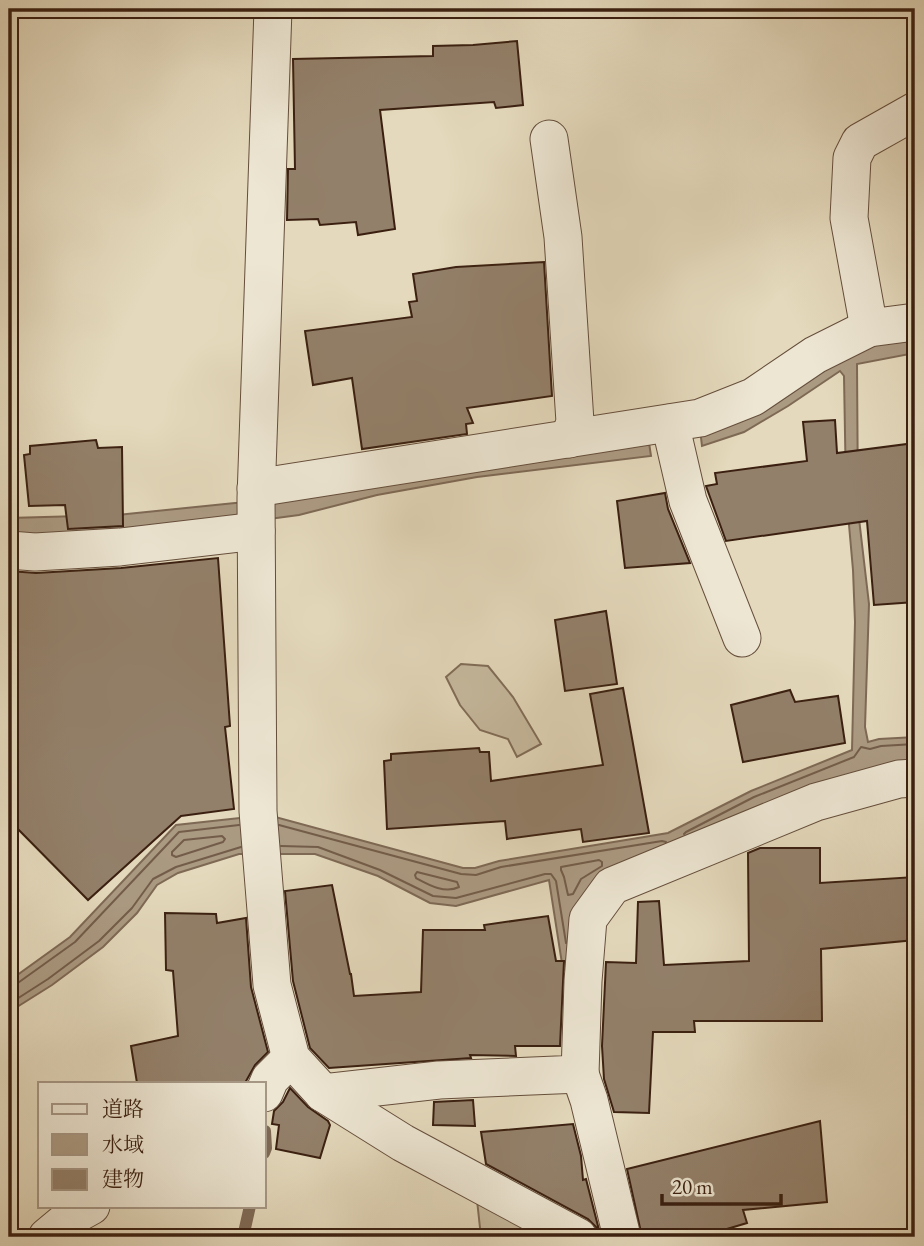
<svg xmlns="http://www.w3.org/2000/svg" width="924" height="1246" font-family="'EB Garamond','Noto Serif JP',serif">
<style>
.green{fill:#c7ba9f;stroke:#816d58;stroke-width:2}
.water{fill:#ab9a82;stroke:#7e6955;stroke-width:2}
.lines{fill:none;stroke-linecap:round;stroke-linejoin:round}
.shore{stroke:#735d4a;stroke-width:2}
.stream{stroke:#7e6955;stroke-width:12}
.building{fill:#93806a;stroke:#3b2011;stroke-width:2}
.street-casing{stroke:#654e3c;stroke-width:39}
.street{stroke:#ede6d3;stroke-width:37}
</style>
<rect width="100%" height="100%" fill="#e4d9bc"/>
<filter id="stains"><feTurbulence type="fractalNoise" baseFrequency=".00286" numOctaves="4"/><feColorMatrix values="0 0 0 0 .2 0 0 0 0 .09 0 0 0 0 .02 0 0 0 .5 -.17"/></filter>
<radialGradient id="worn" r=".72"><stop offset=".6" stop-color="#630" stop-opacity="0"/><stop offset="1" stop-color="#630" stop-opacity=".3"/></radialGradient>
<g class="green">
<path d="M461 664 488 666 513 697 541 744 517 757 508 739 480 730 460 705 446 677Z"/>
<path d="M477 1200 550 1237H481Z"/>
</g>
<g class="water">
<path d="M915 338V353L857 364 858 510 869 604 865 727 868 742 879 739 915 737V772L629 870 574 969 563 970 549 880 456 906 430 903 378 876 315 854H239L178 873 157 885 137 913 103 947 52 985 9 1012V981L70 937 176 825 268 815 463 868H475L499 861 668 833 751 791 852 750 855 622 853 570 846 491 844 376 840 371 788 406 744 432 702 446 700 429 846 349Z"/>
<path d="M648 436 651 456 477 477 377 495 299 515 232 524 9 539V518L117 515 235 503 287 501Z"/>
</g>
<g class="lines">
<g class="shore">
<path d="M279 825 461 874 476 875 501 867 662 841 666 842"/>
<path d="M684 834 686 832 754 797 854 757 861 747 870 749 881 746 915 744"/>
<path d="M222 836 225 839 223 842 176 857 172 855V852L184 840Z"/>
<path d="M281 846 318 847 380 870 433 896 456 898 545 874H551L556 881 566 943"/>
<path d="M599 860 602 862V866L581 879 573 894 568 895 564 877 561 870V867Z"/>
<path d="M417 872 457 882 459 887C445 894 429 885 416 878L415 875Z"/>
<path d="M9 986 15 985 75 942 179 832 239 825"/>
<path d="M9 1004 48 979 99 941 132 908 153 879 176 867 241 847"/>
</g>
<g class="stream">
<path d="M264 1153 266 1148 265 1131"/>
<path d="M243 1237 250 1206"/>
</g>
</g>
<g class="building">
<path d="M517 41 523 105 496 108 494 102 380 110 395 229 358 235 356 222 320 225 318 219 287 220 288 169H295L293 59 433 56V46L473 45Z"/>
<path d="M544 262 552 396 467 408 473 423 466 424 467 434 362 449 352 378 313 385 305 331 412 317 409 302 417 301 413 274 456 267Z"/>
<path d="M835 420 837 453 915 443V602L874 605 867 521 726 541 706 486 717 484 715 473 807 461 803 422Z"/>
<path d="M96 440 98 448 122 447 123 526 68 529 65 505 29 506 24 455 30 454V446Z"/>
<path d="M665 493 668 509 690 563 625 568 617 501Z"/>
<path d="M218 558 230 726 225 727 234 809 181 816 88 900 9 820V571L36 573 121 568Z"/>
<path d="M606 611 617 684 565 691 555 620Z"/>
<path d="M623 688 649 833 583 842 581 829 507 839 505 821 387 829 384 761 391 760V754L479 748 480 752H489L491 781 603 765 590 694Z"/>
<path d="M790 690 795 702 838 696 845 743 743 762 731 705Z"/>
<path d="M760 848H820V883L915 877V940L821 949 822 1021H694L695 1032H653L649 1113 614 1112 604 1079 602 1046 606 962 636 963 638 902 659 901 664 965 749 961 748 853Z"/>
<path d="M332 885 350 974H351L354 996 421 992 423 930H485L484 925 548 916 556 961H564L560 1046H515L516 1056 470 1055 471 1058 329 1068 310 1048 293 981 285 891Z"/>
<path d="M165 913 216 914 217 923 246 918 251 987 268 1052 255 1065 245 1083H137L131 1046 178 1036 173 971 166 970Z"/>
<path d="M290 1088 308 1107 328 1121 330 1125 320 1158 276 1149 279 1125 272 1124 274 1111 283 1102Z"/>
<path d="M473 1100 475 1126 433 1125 434 1102Z"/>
<path d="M820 1121 827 1202 743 1210 747 1223 700 1237H681L678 1230 652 1237H642L627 1169Z"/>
<path d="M573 1124 581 1156 583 1180 586 1179 599 1230 588 1219 486 1164 481 1132Z"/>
</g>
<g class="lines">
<defs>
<g id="street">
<path d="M273 9 256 498 258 811 272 985 291 1058 323 1093 403 1143 578 1237"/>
<path d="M549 139 563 237 575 422 569 439"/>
<path d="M869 328 849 218 852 158 860 142 915 111"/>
<path d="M670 423 688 501 742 638"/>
<path d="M256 488 700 418 753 397 815 355 869 328 915 322"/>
<path d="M9 550 35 552 120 547 256 531"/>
<path d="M580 1074 589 1100 622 1237"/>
<path d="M264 1093 270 1079 291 1058"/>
<path d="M323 1093 439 1080 580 1074 583 981 588 919 612 886 816 802 899 779 915 778"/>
<path d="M47 1237 71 1217 91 1206"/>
</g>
</defs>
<use href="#street" class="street-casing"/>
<use href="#street" class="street"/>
</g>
<rect width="924" height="1246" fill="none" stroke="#e4d9bc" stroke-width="35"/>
<rect x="10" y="10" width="903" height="1225" fill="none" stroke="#3b2011" stroke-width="3.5"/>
<rect x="18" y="18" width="889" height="1211" fill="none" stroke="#3b2011" stroke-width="2"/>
<rect x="38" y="1082" width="228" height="126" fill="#ede6d3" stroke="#a69785" stroke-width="2"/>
<rect x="52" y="1104" width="35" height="10" fill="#ede6d3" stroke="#a69785" stroke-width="2"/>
<text x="102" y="1116" font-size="21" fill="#3b2011">道路</text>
<rect x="52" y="1134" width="35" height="21" fill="#ab9a82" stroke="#a69785" stroke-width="2"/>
<text x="102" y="1152" font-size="21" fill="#3b2011">水域</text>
<rect x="52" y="1169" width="35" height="21" fill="#93806a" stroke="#a69785" stroke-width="2"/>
<text x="102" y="1186" font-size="21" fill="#3b2011">建物</text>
<path d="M662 1194v10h119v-10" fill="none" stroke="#3b2011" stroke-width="3.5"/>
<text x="672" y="1194" font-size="21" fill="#3b2011" stroke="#ede6d3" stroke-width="5" paint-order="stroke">20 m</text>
<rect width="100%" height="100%" filter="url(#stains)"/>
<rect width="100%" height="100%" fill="url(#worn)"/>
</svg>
